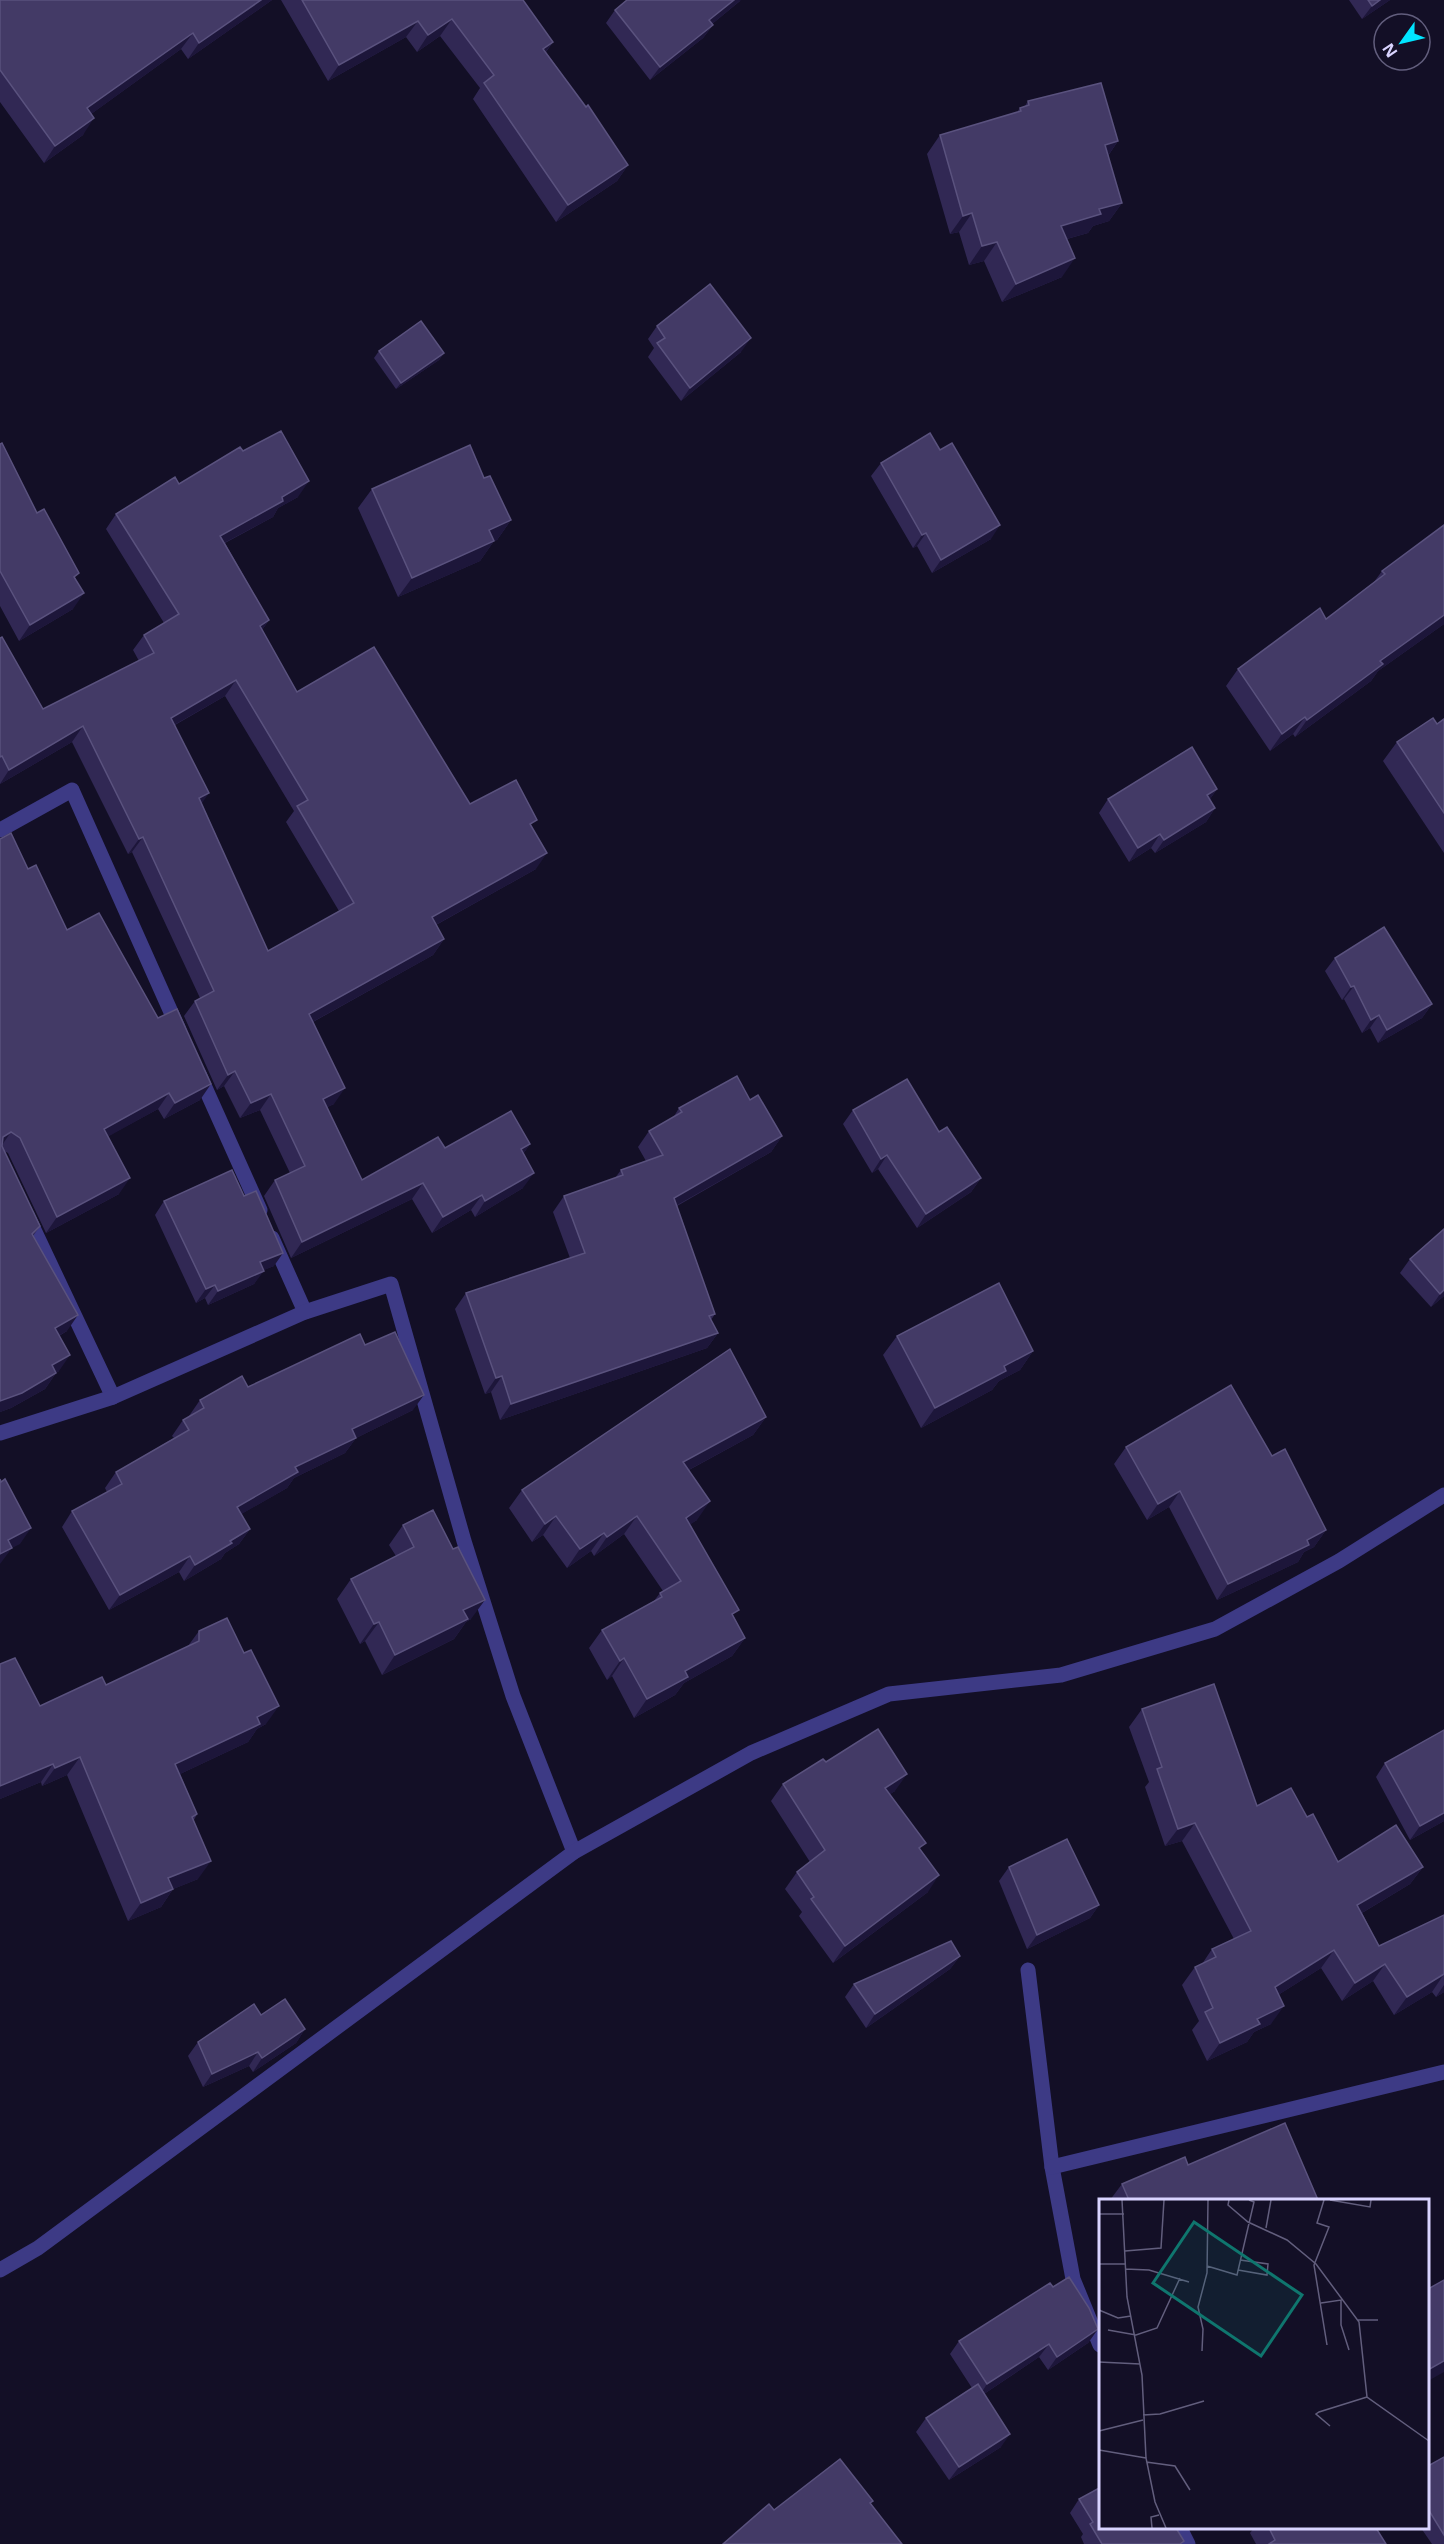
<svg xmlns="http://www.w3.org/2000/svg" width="1444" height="2544" font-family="'Noto Sans',sans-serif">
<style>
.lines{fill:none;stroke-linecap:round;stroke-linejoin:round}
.minor{stroke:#3d3a85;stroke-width:15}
.wall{fill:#312854;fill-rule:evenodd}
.shaded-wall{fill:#1d163a}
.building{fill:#433a66;stroke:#5a527e;stroke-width:1.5;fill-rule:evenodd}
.inset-road{fill:none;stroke:#625e7d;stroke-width:1.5}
.view{fill:#0f766e;fill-opacity:0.15;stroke:#0f766e;stroke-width:3}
.inset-edge{fill:none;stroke:#d9d4ff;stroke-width:3}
</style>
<rect width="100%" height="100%" fill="#130f26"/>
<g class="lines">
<g class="minor">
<path d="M0 830 72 790 179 1030"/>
<path d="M199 1074 260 1210"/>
<path d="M27 1215 113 1397"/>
<path d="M272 1238 305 1312"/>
<path d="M0 1433 113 1397 305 1312 391 1284 464 1541 513 1696 574 1852"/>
<path d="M1028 1970 1052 2167 1073 2279 1100 2345"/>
<path d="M1052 2167 1444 2072"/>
<path d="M0 2270 38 2248 574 1852 751 1753 889 1694 1061 1675 1215 1629 1339 1561 1444 1495"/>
<path d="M1180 2528 1188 2544"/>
</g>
</g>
<g class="wall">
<path d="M0 0H272L188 59 181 49 91 114 83 135 44 163 0 102Z"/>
<path d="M281 0H523L553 42 546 52 628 165 617 181 556 222 473 99 480 88 440 36 417 52 406 37 328 81Z"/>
<path d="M1349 0H1390L1362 19Z"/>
<path d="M740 1 712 24 713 25 703 38 650 80 606 23 615 10Z"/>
<path d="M1028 101 1118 141 1108 156 1122 203 1109 221 1093 226 1088 233 1067 239 1062 277 1002 302 984 261 969 265 959 232 950 234 927 154 940 135 1017 112 1020 108 1025 106Z"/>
<path d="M657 326 741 352 681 401 648 357 654 348 648 339Z"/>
<path d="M379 351 444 353 439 360 396 389 374 358Z"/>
<path d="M0 444 37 513 76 579 73 609 19 641 0 606Z"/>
<path d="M243 451 298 497 278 508 273 517 225 543 269 620 262 630 297 692 470 804 532 827 536 869 436 925 444 939 433 955 313 1022 334 1104 327 1107 362 1180 445 1148 530 1144 523 1154V1188L475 1217 471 1210 432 1233 412 1199 291 1258 264 1196 275 1180 290 1173 260 1110 240 1118 224 1086 217 1090 184 1016 195 1001 200 998 132 852 128 854 72 742 0 784V638L43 709 139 661 133 650 144 635 164 623 106 529 116 514 179 484ZM225 696 294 811 286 822 339 911 268 951 202 804 175 725Z"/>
<path d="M881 463 991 539 932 573 917 546 913 548 871 476Z"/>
<path d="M484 478 511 520 497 540 494 541 480 561 398 597 358 508 372 489Z"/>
<path d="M1444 525V624L1378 671 1371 681 1295 737 1293 734 1270 751 1226 686 1238 669 1326 619 1374 582 1382 571Z"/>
<path d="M1444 719V853L1383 761 1397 742 1437 724Z"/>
<path d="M1217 789 1210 799 1215 808 1206 822 1155 853 1151 848 1129 862 1099 813 1108 799Z"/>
<path d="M0 839 28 869 67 930 200 1100 164 1119 158 1109 108 1136 119 1194 46 1233 8 1153 4 1151 40 1226 33 1236 67 1331 59 1336V1371L56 1373 45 1389 11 1408 0 1412Z"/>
<path d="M1335 958 1432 1004 1422 1018 1378 1043 1370 1028 1362 1033 1344 999 1342 1000 1325 971Z"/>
<path d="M750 1100 782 1136 771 1152 677 1206 715 1314 711 1320 718 1333 707 1348 500 1420 491 1392 485 1394 455 1309 466 1293 570 1258 553 1212 564 1196 615 1178 621 1170 646 1161 638 1147 649 1131 673 1118 679 1108Z"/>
<path d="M853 1110 939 1132 981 1178 971 1192 917 1228 878 1169 872 1173 843 1124Z"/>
<path d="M164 1201 274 1266 263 1270 254 1284 208 1305 205 1298 196 1303 155 1215Z"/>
<path d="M1444 1229V1296L1431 1307 1400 1273 1410 1259Z"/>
<path d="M897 1336 1033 1351 1020 1370 999 1381 992 1390 921 1428 883 1355Z"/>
<path d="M365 1345 413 1410 356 1438 345 1453 294 1478 287 1488 241 1514 250 1529 239 1544 225 1553 221 1559 184 1581 179 1572 109 1610 62 1527 72 1511 107 1492 105 1488 116 1472 174 1438 172 1436 183 1420 189 1417V1416L200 1400 248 1387Z"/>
<path d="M766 1417 753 1435 689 1470 697 1520 690 1524 734 1617 745 1638 732 1656 684 1683 675 1695 634 1718 612 1676 607 1680 589 1648 602 1630 654 1601 660 1593 663 1591 624 1534 594 1556 591 1551 567 1568 543 1535 532 1542 509 1508 522 1490Z"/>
<path d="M1126 1447 1272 1456 1326 1530 1314 1547 1304 1552 1298 1562 1217 1600 1169 1507 1147 1520 1114 1464Z"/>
<path d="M403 1525 471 1619 466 1622 454 1639 382 1675 365 1641 360 1644 337 1599 351 1579 396 1556 389 1545Z"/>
<path d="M199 1631 266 1724 257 1729 248 1742 180 1774 197 1814 194 1820 198 1879 173 1889 161 1907 128 1921 67 1775 42 1786 41 1782 0 1799V1664L40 1706 106 1685 188 1646Z"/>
<path d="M1142 1709 1257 1806 1307 1817 1338 1862 1423 1867 1410 1884 1362 1913 1379 1946 1444 1915V1992L1436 1997 1432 1992 1394 2015 1373 1981 1342 2001 1321 1968 1278 1995 1271 2024 1254 2032 1247 2042 1207 2061 1192 2030 1199 2021 1182 1985 1195 1967 1202 1964 1212 1949 1234 1939 1182 1841 1165 1846 1145 1787 1149 1782 1129 1727Z"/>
<path d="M1444 1730V1821L1410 1840 1376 1777 1385 1763Z"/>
<path d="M826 1762 895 1791 890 1794 921 1850 928 1892 833 1963 799 1916 802 1912 785 1889 797 1872 810 1862 771 1801 783 1784Z"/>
<path d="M1009 1867 1099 1905 1090 1918 1027 1949 999 1881Z"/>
<path d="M960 1956 950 1969 866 2028 845 1997 854 1984Z"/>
<path d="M261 2015 305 2029 296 2043 253 2072 249 2066 203 2087 188 2056 198 2042Z"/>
<path d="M1188 2165 1318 2200H1110L1122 2184Z"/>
<path d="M1053 2287 1098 2329 1088 2343 1048 2370 1039 2357 984 2394 1001 2447 949 2480 916 2432 926 2418 972 2388 950 2354 959 2341Z"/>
<path d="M1444 2457V2544H1432L1421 2528H1428V2466Z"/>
<path d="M1079 2499 1182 2544H1084L1081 2537 1083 2534 1070 2513Z"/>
<path d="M1254 2528H1376L1386 2544H1256L1250 2533Z"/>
</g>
<g class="shaded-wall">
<path d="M261 0H272L188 59 199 43Z"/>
<path d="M734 0H741L700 34 709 20Z"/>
<path d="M1380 0H1390L1362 19 1372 6Z"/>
<path d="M452 19 440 36 417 52 428 35Z"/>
<path d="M418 21 406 37 328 81 339 65Z"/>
<path d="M713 25 703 38 650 80 660 67Z"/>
<path d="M193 33 181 49 76 125 87 108Z"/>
<path d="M553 42 541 58 543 49Z"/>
<path d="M94 118 83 135 44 163 55 146Z"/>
<path d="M1118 141 1105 160V145Z"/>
<path d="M628 165 617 181 556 222 568 205Z"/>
<path d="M1122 203 1109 221 1093 226 1088 233 1048 244 1061 226 1099 209Z"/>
<path d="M972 213 959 232 950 234 963 216Z"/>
<path d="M997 242 984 261 969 265 982 246Z"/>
<path d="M1075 258 1062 277 1002 302 1016 284Z"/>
<path d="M751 338 741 352 681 401 690 388Z"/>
<path d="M444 353 439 360 396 389 401 383Z"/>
<path d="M309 481 298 497 278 508 273 517 209 551 220 536Z"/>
<path d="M511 520 497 540 494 541 480 561 398 597 412 578 489 530Z"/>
<path d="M1000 525 991 539 932 573 941 560Z"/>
<path d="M926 533 917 546 913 548 922 535Z"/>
<path d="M84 593 73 609 19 641 30 625Z"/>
<path d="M1444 615V624L1378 671 1371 681 1295 737 1307 720 1380 661Z"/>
<path d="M269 620 258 636 260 626Z"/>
<path d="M236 680 225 696 160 733 171 718Z"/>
<path d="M1305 717 1293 734 1270 751 1282 734Z"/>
<path d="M83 726 72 742 0 784 9 770Z"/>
<path d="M1217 789 1208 802 1207 795Z"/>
<path d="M209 793 198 809 199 798Z"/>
<path d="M1215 808 1206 822 1155 853 1164 840Z"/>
<path d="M1160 834 1151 848 1129 862 1138 848Z"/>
<path d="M143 837 132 852 128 854 139 839Z"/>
<path d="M547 853 536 869 421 933 432 917Z"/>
<path d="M444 939 433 955 298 1030 309 1014Z"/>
<path d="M1354 986 1344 999 1342 1000 1351 987Z"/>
<path d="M1432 1004 1422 1018 1378 1043 1387 1030Z"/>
<path d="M1379 1015 1370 1028 1362 1033 1371 1020Z"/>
<path d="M235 1071 224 1086 217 1090 228 1075Z"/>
<path d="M211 1084 200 1100 164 1119 175 1103Z"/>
<path d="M345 1088 334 1104 312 1115 323 1099Z"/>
<path d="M169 1093 158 1109 93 1145 104 1129Z"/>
<path d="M271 1094 260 1110 240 1118 251 1103Z"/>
<path d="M11 1132 0 1148 3 1137Z"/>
<path d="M782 1136 771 1152 663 1213 674 1198Z"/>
<path d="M530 1144 519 1160 521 1149Z"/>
<path d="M887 1155 878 1169 872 1173 881 1159Z"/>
<path d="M534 1173 523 1188 475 1217 485 1201Z"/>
<path d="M130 1178 119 1194 46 1233 57 1217Z"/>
<path d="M981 1178 971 1192 917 1228 926 1214Z"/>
<path d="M423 1183 412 1199 291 1258 302 1242Z"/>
<path d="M482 1195 471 1210 432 1233 443 1217Z"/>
<path d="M283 1253 274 1266 250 1276 260 1262Z"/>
<path d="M264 1271 254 1284 208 1305 218 1291Z"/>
<path d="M215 1285 205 1298 196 1303 206 1289Z"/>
<path d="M1444 1290V1296L1431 1307 1440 1294Z"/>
<path d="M78 1315 67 1331 44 1344 55 1328Z"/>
<path d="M718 1333 707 1348 500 1420 511 1404Z"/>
<path d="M1033 1351 1020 1370 999 1381 992 1390 921 1428 935 1408 1004 1366Z"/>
<path d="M70 1355 59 1371 56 1373 45 1389 11 1408 0 1412V1401L52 1365Z"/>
<path d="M502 1376 491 1392 485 1394 496 1378Z"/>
<path d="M424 1395 413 1410 356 1438 345 1453 294 1478 287 1488 226 1523 237 1507 352 1429Z"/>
<path d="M766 1417 753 1435 670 1480 683 1462Z"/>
<path d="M1180 1491 1169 1507 1147 1520 1158 1504Z"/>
<path d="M710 1501 697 1520 673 1536 686 1518Z"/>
<path d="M556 1516 543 1535 532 1542 545 1524Z"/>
<path d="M637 1516 624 1534 594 1556 607 1537Z"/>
<path d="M31 1528 20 1544 12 1548 0 1564V1552L8 1540Z"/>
<path d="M250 1529 239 1544 225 1553 221 1559 184 1581 195 1565Z"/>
<path d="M1326 1530 1314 1547 1304 1552 1298 1562 1217 1600 1228 1584 1307 1540Z"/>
<path d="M604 1533 591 1551 567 1568 580 1549Z"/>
<path d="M190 1556 179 1572 109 1610 120 1595Z"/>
<path d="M485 1600 471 1619 466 1622 454 1639 382 1675 395 1655 463 1610Z"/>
<path d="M379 1622 365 1641 360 1644 374 1624Z"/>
<path d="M745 1638 732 1656 684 1683 675 1695 634 1718 647 1699 685 1671Z"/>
<path d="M624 1658 612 1676 607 1680 620 1661Z"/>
<path d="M279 1706 266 1724 257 1729 248 1742 163 1782 175 1764 257 1717Z"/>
<path d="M80 1757 67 1775 42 1786 55 1768Z"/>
<path d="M53 1764 41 1782 0 1799V1786Z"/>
<path d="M907 1774 895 1791 873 1805 885 1788Z"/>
<path d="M1444 1813V1821L1410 1840 1420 1826Z"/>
<path d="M1195 1823 1182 1841 1165 1846 1178 1829Z"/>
<path d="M211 1861 198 1879 156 1896 168 1878Z"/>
<path d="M1423 1867 1410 1884 1345 1923 1357 1905Z"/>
<path d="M939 1875 928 1892 833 1963 845 1946Z"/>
<path d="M173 1889 161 1907 128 1921 141 1903Z"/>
<path d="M1099 1905 1090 1918 1027 1949 1037 1935Z"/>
<path d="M1334 1950 1321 1968 1262 2005 1275 1987Z"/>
<path d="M960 1956 950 1969 866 2028 875 2014Z"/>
<path d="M1385 1964 1373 1981 1342 2001 1355 1983Z"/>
<path d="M1444 1974 1432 1992 1394 2015 1407 1997Z"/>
<path d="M1444 1985V1992L1436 1997Z"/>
<path d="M1284 2006 1271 2024 1254 2032 1247 2042 1207 2061 1220 2043 1257 2019Z"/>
<path d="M305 2029 296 2043 253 2072 262 2058Z"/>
<path d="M258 2052 249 2066 203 2087 212 2074Z"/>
<path d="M1098 2329 1088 2343 1048 2370 1057 2357Z"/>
<path d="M1049 2344 1039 2357 978 2398 987 2384Z"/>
<path d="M1444 2361V2372L1428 2381V2370Z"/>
<path d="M1010 2434 1001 2447 949 2480 959 2467Z"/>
</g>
<g class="building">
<path d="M0 0H261L199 43 193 33 87 108 94 118 55 146 0 70Z"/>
<path d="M302 0H523L553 42 543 49 586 107 588 105 628 165 568 205 484 83 494 75 452 19 428 35 418 21 339 65Z"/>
<path d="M627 0H734L709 20 713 25 660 67 615 10Z"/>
<path d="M1368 0H1380L1372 6Z"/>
<path d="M1101 83 1118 141 1105 145 1122 203 1099 209 1101 214 1061 226 1075 258 1016 284 997 242 982 246 972 213 963 216 940 135 1021 111 1020 108 1029 105 1028 101Z"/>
<path d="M710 284 751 338 690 388 657 343 665 338 657 326Z"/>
<path d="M421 321 444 353 401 383 379 351Z"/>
<path d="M281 431 309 481 282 497 283 501 220 536 269 620 260 626 297 692 374 647 470 804 516 780 537 820 530 824 547 853 432 917 444 939 309 1014 345 1088 323 1099 362 1180 438 1137 445 1148 511 1111 530 1144 521 1149 534 1173 485 1201 482 1195 443 1217 423 1183 302 1242 275 1180 305 1166 271 1094 251 1103 235 1071 228 1075 195 1001 214 991 143 837 139 839 83 726 9 770 2 756 0 757V638L2 637 43 709 154 653 144 635 179 614 116 514 175 477 179 484 240 447 243 451ZM236 680 308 800 297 806 354 903 268 951 199 798 209 793 171 718Z"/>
<path d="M930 433 940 450 952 443 1000 525 941 560 926 533 922 535 881 463Z"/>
<path d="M2 443 37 513 44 509 79 573 74 577 84 593 30 625 0 571V444Z"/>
<path d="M470 445 484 478 490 476 511 520 489 530 494 541 412 578 372 489Z"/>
<path d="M1444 525V615L1380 661 1383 664 1307 720 1305 717 1282 734 1238 669 1320 608 1326 619 1385 574 1382 571Z"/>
<path d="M1433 718 1437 724 1444 719V813L1397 742Z"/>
<path d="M1192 747 1217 789 1207 795 1215 808 1164 840 1160 834 1138 848 1108 799Z"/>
<path d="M11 833 28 869 36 865 67 930 99 913 158 1018 177 1009 211 1084 175 1103 169 1093 104 1129 130 1178 57 1217 20 1138 11 1132 3 1137 2 1146 40 1226 32 1234 78 1315 55 1328 70 1355 52 1365 56 1373 22 1393 0 1401V839Z"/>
<path d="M1384 927 1432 1004 1387 1030 1379 1015 1371 1020 1354 986 1351 987 1335 958Z"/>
<path d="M737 1076 750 1100 758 1095 782 1136 674 1198 715 1314 709 1316 718 1333 511 1404 502 1376 496 1378 466 1293 585 1253 564 1196 623 1175 621 1170 663 1155 649 1131 682 1112 679 1108Z"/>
<path d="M907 1079 939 1132 947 1127 981 1178 926 1214 887 1155 881 1159 853 1110Z"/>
<path d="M232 1170 244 1196 256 1191 283 1253 260 1262 264 1271 218 1291 215 1285 206 1289 164 1201Z"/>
<path d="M1444 1229V1290L1440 1294 1410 1259Z"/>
<path d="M999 1283 1033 1351 1004 1366 1006 1371 935 1408 897 1336Z"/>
<path d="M395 1332 424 1395 352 1429 356 1438 295 1467 298 1472 237 1507 250 1529 230 1541 232 1543 195 1565 190 1556 120 1595 72 1511 122 1484 116 1472 189 1430 183 1420 204 1408 200 1400 242 1376 248 1387 360 1334 365 1345Z"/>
<path d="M730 1349 766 1417 683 1462 710 1501 686 1518 739 1610 732 1614 745 1638 685 1671 688 1677 647 1699 624 1658 620 1661 602 1630 662 1597 660 1593 681 1581 637 1516 607 1537 604 1533 580 1549 556 1516 545 1524 522 1490Z"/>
<path d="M1231 1385 1272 1456 1285 1449 1326 1530 1307 1540 1309 1545 1228 1584 1180 1491 1158 1504 1126 1447Z"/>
<path d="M0 1479 1 1482 5 1479 31 1528 8 1540 12 1548 0 1554Z"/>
<path d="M433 1510 453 1549 458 1547 485 1600 463 1610 468 1619 395 1655 379 1622 374 1624 351 1579 414 1547 403 1525Z"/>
<path d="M227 1618 244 1653 251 1650 279 1706 257 1717 260 1724 175 1764 197 1814 192 1817 211 1861 168 1878 173 1889 141 1903 80 1757 55 1768 53 1764 0 1786V1664L15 1658 40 1706 102 1677 106 1685 199 1641V1631Z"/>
<path d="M1214 1684 1257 1806 1291 1788 1307 1817 1313 1814 1338 1862 1396 1825 1423 1867 1357 1905 1379 1946 1444 1915V1974L1407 1997 1385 1964 1355 1983 1334 1950 1275 1987 1284 2006 1257 2019 1260 2024 1220 2043 1205 2012 1213 2008 1195 1967 1216 1957 1212 1949 1251 1931 1195 1823 1178 1829 1157 1769 1162 1767 1142 1709Z"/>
<path d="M878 1729 907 1774 885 1788 926 1843 919 1848 939 1875 845 1946 811 1899 814 1897 797 1872 825 1850 783 1784 823 1759 826 1762Z"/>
<path d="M1444 1730V1813L1420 1826 1385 1763Z"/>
<path d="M1067 1839 1099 1905 1037 1935 1009 1867Z"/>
<path d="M951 1941 960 1956 875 2014 854 1984Z"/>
<path d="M285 1999 305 2029 262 2058 258 2052 212 2074 198 2042 254 2004 261 2015Z"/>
<path d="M1285 2123 1318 2200H1129L1122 2184 1185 2157 1188 2165Z"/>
<path d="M1069 2277 1089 2308 1098 2329 1057 2357 1049 2344 987 2384 959 2341 1050 2283 1053 2287Z"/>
<path d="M1444 2280V2361L1428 2370V2289Z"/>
<path d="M978 2384 1010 2434 959 2467 926 2418Z"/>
<path d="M1444 2457V2535L1428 2509V2466Z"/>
<path d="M840 2459 873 2501 870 2503 902 2544H723L769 2504 774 2510Z"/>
<path d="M1101 2487V2528H1176L1184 2541 1180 2544H1102L1090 2524 1093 2522 1079 2499Z"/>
<path d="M1269 2528H1376L1386 2544H1269L1275 2540Z"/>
</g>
<g transform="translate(1099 2199)">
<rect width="330" height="330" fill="#130f26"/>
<path class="inset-road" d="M23 1 28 98 43 176 47 259 56 303 67 329M130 1 129 6 149 23 188 41 217 65 260 123 268 198 330 242M225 1 218 24 230 28 215 66 228 146M231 1 271 8 272 1M0 15H25M167 29 172 1M26 52 62 49 65 1M0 65H26M108 67 138 76 155 3 150 1M26 70 50 71 90 83M139 71 168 76 169 65 141 61M222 104 242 101V126L250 151M0 111 19 119 32 117M259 121H279M9 131 37 136 58 129 81 79M103 152 104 130 99 108 108 74 109 1M0 163 41 165M44 216 61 215 105 202M231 227 217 215 220 213 268 198M0 232 44 221M0 251 47 259M47 263 76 267 91 291M53 329 52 318 60 316"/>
<path class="view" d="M95 23 203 96 162 157 54 84Z"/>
<rect width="330" height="330" class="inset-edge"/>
</g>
<g transform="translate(1402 42) rotate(236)"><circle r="28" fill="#130f26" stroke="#625e7d" stroke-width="1.5"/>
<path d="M0-4.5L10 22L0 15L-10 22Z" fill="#00e5ff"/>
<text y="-9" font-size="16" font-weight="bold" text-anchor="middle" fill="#d9d4ff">N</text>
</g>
</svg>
